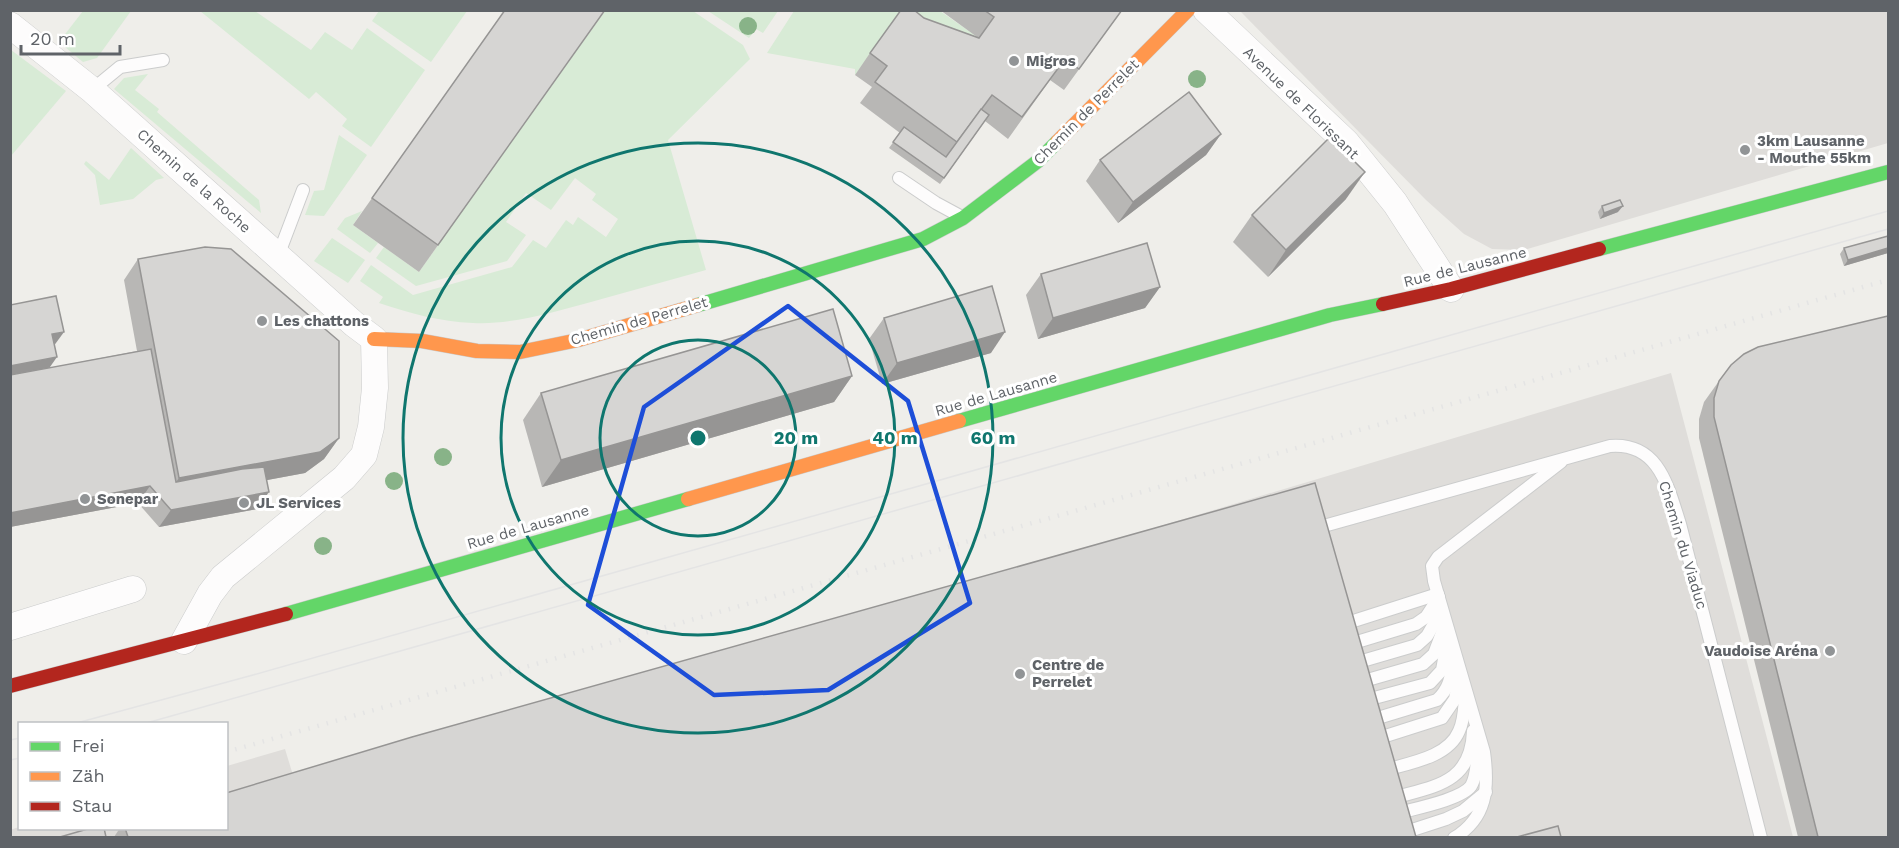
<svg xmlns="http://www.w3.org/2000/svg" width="1899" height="848" font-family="'Work Sans',sans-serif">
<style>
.industrial{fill:#dfddda}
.green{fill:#d8ebd6}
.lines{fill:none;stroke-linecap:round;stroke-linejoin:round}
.lane-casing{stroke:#cbcccc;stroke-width:14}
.street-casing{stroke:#cbcccc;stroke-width:27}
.fast-casing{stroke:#cacacb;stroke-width:15}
.slow-casing{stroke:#cacacb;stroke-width:15}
.jam-casing{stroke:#cacacb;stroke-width:15}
.lane{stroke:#fdfcfc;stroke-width:12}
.street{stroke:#fdfcfc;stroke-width:26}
.fast{stroke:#63d668;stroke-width:14}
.slow{stroke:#ff974d;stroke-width:14}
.jam{stroke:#b3261e;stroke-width:14}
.tram{stroke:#e4e4e4;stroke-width:1.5}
.rail{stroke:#e4e4e4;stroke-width:4.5;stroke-dasharray:1.5 8;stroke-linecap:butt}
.tree{fill:#88b388}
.wall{fill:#b8b7b5}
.shaded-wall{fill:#969594}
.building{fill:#d6d5d3;stroke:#969594;stroke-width:1.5}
.marked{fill:none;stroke:#1d4ed8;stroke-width:4.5;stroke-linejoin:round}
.ring{fill:none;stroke:#0f766e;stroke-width:3}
.poi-dot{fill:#919496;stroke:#fff;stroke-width:2}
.labels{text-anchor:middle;stroke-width:6;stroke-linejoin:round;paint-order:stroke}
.poi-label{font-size:15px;font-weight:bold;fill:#5f6368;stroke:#fff;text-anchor:start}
.street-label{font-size:15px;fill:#5f6368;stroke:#fff}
.centre{fill:#0f766e;stroke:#fff;stroke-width:3}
.ring-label{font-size:18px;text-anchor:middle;font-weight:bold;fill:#0f766e;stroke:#fff;stroke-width:6;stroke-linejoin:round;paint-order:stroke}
</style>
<rect width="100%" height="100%" fill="#efeeea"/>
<g class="industrial">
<path d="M1240 11H1888V143L1524 250 1492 249 1464 234 1426 200Z"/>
<path d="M1671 373 1793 837 11 838 10 830 19 827 226 828 227 766 285 749 296 785Z"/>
</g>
<g class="green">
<path d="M83 11H131L97 58 83 62 59 42Z"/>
<path d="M200 11H255L311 50 325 32 352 50 367 28 425 70 371 147 342 126 347 119 316 92 309 99Z"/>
<path d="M379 11V10L467 11 431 62 372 21Z"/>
<path d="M605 11H693L743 45 750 59 668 140 706 270C668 281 629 291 591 302 553 312 513 325 473 323 440 322 410 313 379 303L383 297 360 281 371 265 413 295 512 267 533 240 546 248 566 220 573 225 578 217 606 237 618 219 592 200 596 194 575 178 551 210 526 193 506 222 526 235 507 261 416 286 376 258 384 247 419 272Z"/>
<path d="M708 11H778L763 33 756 29 749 38Z"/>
<path d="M794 11H940L979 38 891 25 855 75V69L767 53Z"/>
<path d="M11 50 66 91 11 156Z"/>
<path d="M148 74 135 90 159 109 157 112 259 200 261 213 114 89 124 78Z"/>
<path d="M339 135 367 155 324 216 305 215 314 191 324 190Z"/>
<path d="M131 148 164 178 156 180 133 199 100 205 95 175 84 164 86 161 109 180Z"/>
<path d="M362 211 353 225 378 243 370 253 337 229 345 218Z"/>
<path d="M332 238 365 260 348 283 314 261Z"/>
</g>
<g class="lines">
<defs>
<g id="lane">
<path d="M92 90 120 67 163 60"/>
<path d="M899 178 936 203 960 216"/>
<path d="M278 256 303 190"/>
<path d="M1313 529 1610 446C1659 442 1668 487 1680 524L1761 838"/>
<path d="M1341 625 1438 594"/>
<path d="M1347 645 1416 624 1426 617 1439 597"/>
<path d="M1352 664 1417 645 1427 636 1442 610"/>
<path d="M1357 683 1423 664 1434 654 1445 625"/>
<path d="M1363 701 1430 683 1442 670 1448 637"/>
<path d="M1368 721 1437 700C1451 687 1451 674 1454 657"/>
<path d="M1373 740 1442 718 1455 699 1460 674"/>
<path d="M1382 771C1408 763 1448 758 1459 731 1464 721 1464 709 1465 698"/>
<path d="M1390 799C1433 786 1471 785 1473 731"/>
<path d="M1395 814C1412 809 1461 800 1471 786 1477 776 1477 760 1478 748"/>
<path d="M1400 834 1446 819 1463 811 1486 792"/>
<path d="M1454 838C1487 818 1489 788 1484 752L1434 581 1432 566 1438 557 1561 462"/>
</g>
<g id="street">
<path d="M1206 10 1346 142 1395 203 1451 289"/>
<path d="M10 25 92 90 354 324 374 339 375 388 371 427 364 455 344 478 223 577 210 594 184 641"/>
<path d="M10 627 133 589"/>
</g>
<g id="fast">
<path d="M1599 249 1888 172"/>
<path d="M698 305 923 239 963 218 1038 161 1057 142"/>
<path d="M959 421 1330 315 1383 304"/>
<path d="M286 614 688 499"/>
</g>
<g id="slow">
<path d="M1057 142 1188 10"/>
<path d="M374 339 422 341 477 351 520 352 578 340 698 305"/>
<path d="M688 499 959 421"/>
</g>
<g id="jam">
<path d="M1383 304 1451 289 1599 249"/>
<path d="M10 686 286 614"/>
</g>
</defs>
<use href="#lane" class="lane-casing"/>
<use href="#street" class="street-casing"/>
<use href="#fast" class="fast-casing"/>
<use href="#slow" class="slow-casing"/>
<use href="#jam" class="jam-casing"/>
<use href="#lane" class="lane"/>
<use href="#street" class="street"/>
<use href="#fast" class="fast"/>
<use href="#slow" class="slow"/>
<use href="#jam" class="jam"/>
<g class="tram">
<path d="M73 724 253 675 1888 211"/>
<path d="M143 724 1888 229"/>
<path d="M10 740 20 738"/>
<path d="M10 760 20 758"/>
</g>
<g class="rail">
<path d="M226 752 1888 280"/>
<path d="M10 814 20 811"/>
</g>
</g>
<g class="tree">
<circle cx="748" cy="26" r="9"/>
<circle cx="1197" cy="79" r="9"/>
<circle cx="443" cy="457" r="9"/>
<circle cx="394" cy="481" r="9"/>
<circle cx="323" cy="546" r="9"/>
</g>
<g class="wall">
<path d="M505 10H605L419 272 353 225Z"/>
<path d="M940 10H1122L1064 90 1050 80 1008 139 985 121 940 184 889 148 900 133 860 103 872 87 855 75 870 53 924 18 977 37Z"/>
<path d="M1221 134 1206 155 1118 223 1086 181 1100 160Z"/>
<path d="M1346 199 1268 277 1233 242 1252 215Z"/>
<path d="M1602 206 1618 212 1600 219 1598 212Z"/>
<path d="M1888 236V253L1844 266 1840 254 1844 248Z"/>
<path d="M138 259 339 438 324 459 305 473 267 480 257 509 159 527 138 503 10 527 54 345 49 368 137 351 124 280Z"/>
<path d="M1041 274 1160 287 1145 308 1038 339 1026 295Z"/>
<path d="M884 318 991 353 882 384 869 339Z"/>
<path d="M852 376 834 402 542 487 523 420 541 393Z"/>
<path d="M1719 381 1888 837H1798L1699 438V419L1704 402Z"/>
<path d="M120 828H226L1416 837H114Z"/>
</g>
<g class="shaded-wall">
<path d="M1221 134 1206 155 1118 223 1133 202Z"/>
<path d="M1365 172 1346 199 1268 277 1286 250Z"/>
<path d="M1623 206 1618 212 1600 219 1604 213Z"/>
<path d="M1888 248V253L1844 266 1848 260Z"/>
<path d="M1160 287 1145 308 1038 339 1053 318Z"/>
<path d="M64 332 45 358 52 334Z"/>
<path d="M1005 332 991 353 882 384 897 363Z"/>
<path d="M57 357 38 384 10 389V366Z"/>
<path d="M852 376 834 402 542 487 561 460Z"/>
<path d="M339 438 324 459 305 473 164 499 179 478Z"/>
<path d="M150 486 138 503 10 527V513Z"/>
<path d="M269 492 257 509 159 527 171 510Z"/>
</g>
<g class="building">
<path d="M505 10H605L438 245 372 198Z"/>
<path d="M901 10H914L924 18 979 38 994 17 984 10H1122L1079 69 1065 59 1022 117 992 95 957 142 875 82 887 66 870 53Z"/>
<path d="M1189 92 1221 134 1133 202 1100 160Z"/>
<path d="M981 109 989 115 944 178 893 142 904 127 946 157Z"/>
<path d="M1330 137 1365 172 1286 250 1252 215Z"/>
<path d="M1620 200 1623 206 1604 213 1602 206Z"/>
<path d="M1888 236V248L1848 260 1844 248Z"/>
<path d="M1147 243 1160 287 1053 318 1041 274Z"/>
<path d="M205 247 231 249 339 341V438L320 452 179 478 138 259Z"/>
<path d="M992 286 1005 332 897 363 884 318Z"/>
<path d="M56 296 64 332 52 334 57 357 10 366V305Z"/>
<path d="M833 309 852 376 561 460 541 393Z"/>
<path d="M1888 316V837H1818L1714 417V398L1719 381 1731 365 1744 354 1758 347Z"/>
<path d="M151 349 176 482 242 469 264 467 269 492 171 510 150 486 10 513V375Z"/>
<path d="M1315 483 1416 837H128L125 828H226V793L412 737Z"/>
<path d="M1558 826 1561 837H1517Z"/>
<path d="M91 828H104L106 837H60Z"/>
</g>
<path class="marked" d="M788 306 908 401 970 603 828 690 714 695 588 605 644 407Z"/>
<g class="ring">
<circle cx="698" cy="438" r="98"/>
<circle cx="698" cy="438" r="197"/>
<circle cx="698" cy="438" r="295"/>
</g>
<g class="poi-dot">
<circle cx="1014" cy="61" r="6"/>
<circle cx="1745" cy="150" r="6"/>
<circle cx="262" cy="321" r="6"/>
<circle cx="85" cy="499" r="6"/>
<circle cx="244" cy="503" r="6"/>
<circle cx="1830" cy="651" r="6"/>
<circle cx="1020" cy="674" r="6"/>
</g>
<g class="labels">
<g class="poi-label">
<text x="1026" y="66">Migros</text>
<text x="1757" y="146">3km Lausanne<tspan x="1757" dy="17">- Mouthe 55km</tspan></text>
<text x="274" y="326">Les chattons</text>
<text x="97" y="504">Sonepar</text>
<text x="256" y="508">JL Services</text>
<text x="1818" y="656" text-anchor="end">Vaudoise Aréna</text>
<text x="1032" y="670">Centre de<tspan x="1032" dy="17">Perrelet</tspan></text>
</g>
<g class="street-label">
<text transform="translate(1301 103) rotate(44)" y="5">Avenue de Florissant</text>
<text transform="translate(1086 112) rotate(-45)" y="5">Chemin de Perrelet</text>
<text transform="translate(194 181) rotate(42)" y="5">Chemin de la Roche</text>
<text transform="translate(1465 267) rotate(-14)" y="5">Rue de Lausanne</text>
<text transform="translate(639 321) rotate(-16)" y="5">Chemin de Perrelet</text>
<text transform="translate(996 394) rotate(-16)" y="5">Rue de Lausanne</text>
<text transform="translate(528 527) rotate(-16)" y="5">Rue de Lausanne</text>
<text transform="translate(1683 545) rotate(73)" y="5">Chemin du Viaduc</text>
</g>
</g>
<circle cx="698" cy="438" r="9" class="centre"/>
<g class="ring-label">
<text x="796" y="444">20 m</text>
<text x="895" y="444">40 m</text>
<text x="993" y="444">60 m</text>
</g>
<rect width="1899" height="848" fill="none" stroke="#5f6368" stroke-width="24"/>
<rect x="18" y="722" width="210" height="108" fill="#ffffff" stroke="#bfc1c3" stroke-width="1.5"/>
<rect x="30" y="742" width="30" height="9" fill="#63d668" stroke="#bfc1c3" stroke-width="1.5"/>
<text x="72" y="752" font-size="18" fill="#5f6368">Frei</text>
<rect x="30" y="772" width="30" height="9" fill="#ff974d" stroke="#bfc1c3" stroke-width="1.5"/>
<text x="72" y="782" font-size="18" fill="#5f6368">Zäh</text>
<rect x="30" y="802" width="30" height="9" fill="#b3261e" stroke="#bfc1c3" stroke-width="1.5"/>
<text x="72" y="812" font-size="18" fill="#5f6368">Stau</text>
<path d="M21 45v9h99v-9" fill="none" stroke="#5f6368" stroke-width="3"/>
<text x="30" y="45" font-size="18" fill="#5f6368" stroke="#ffffff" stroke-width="4.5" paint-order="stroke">20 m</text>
</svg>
